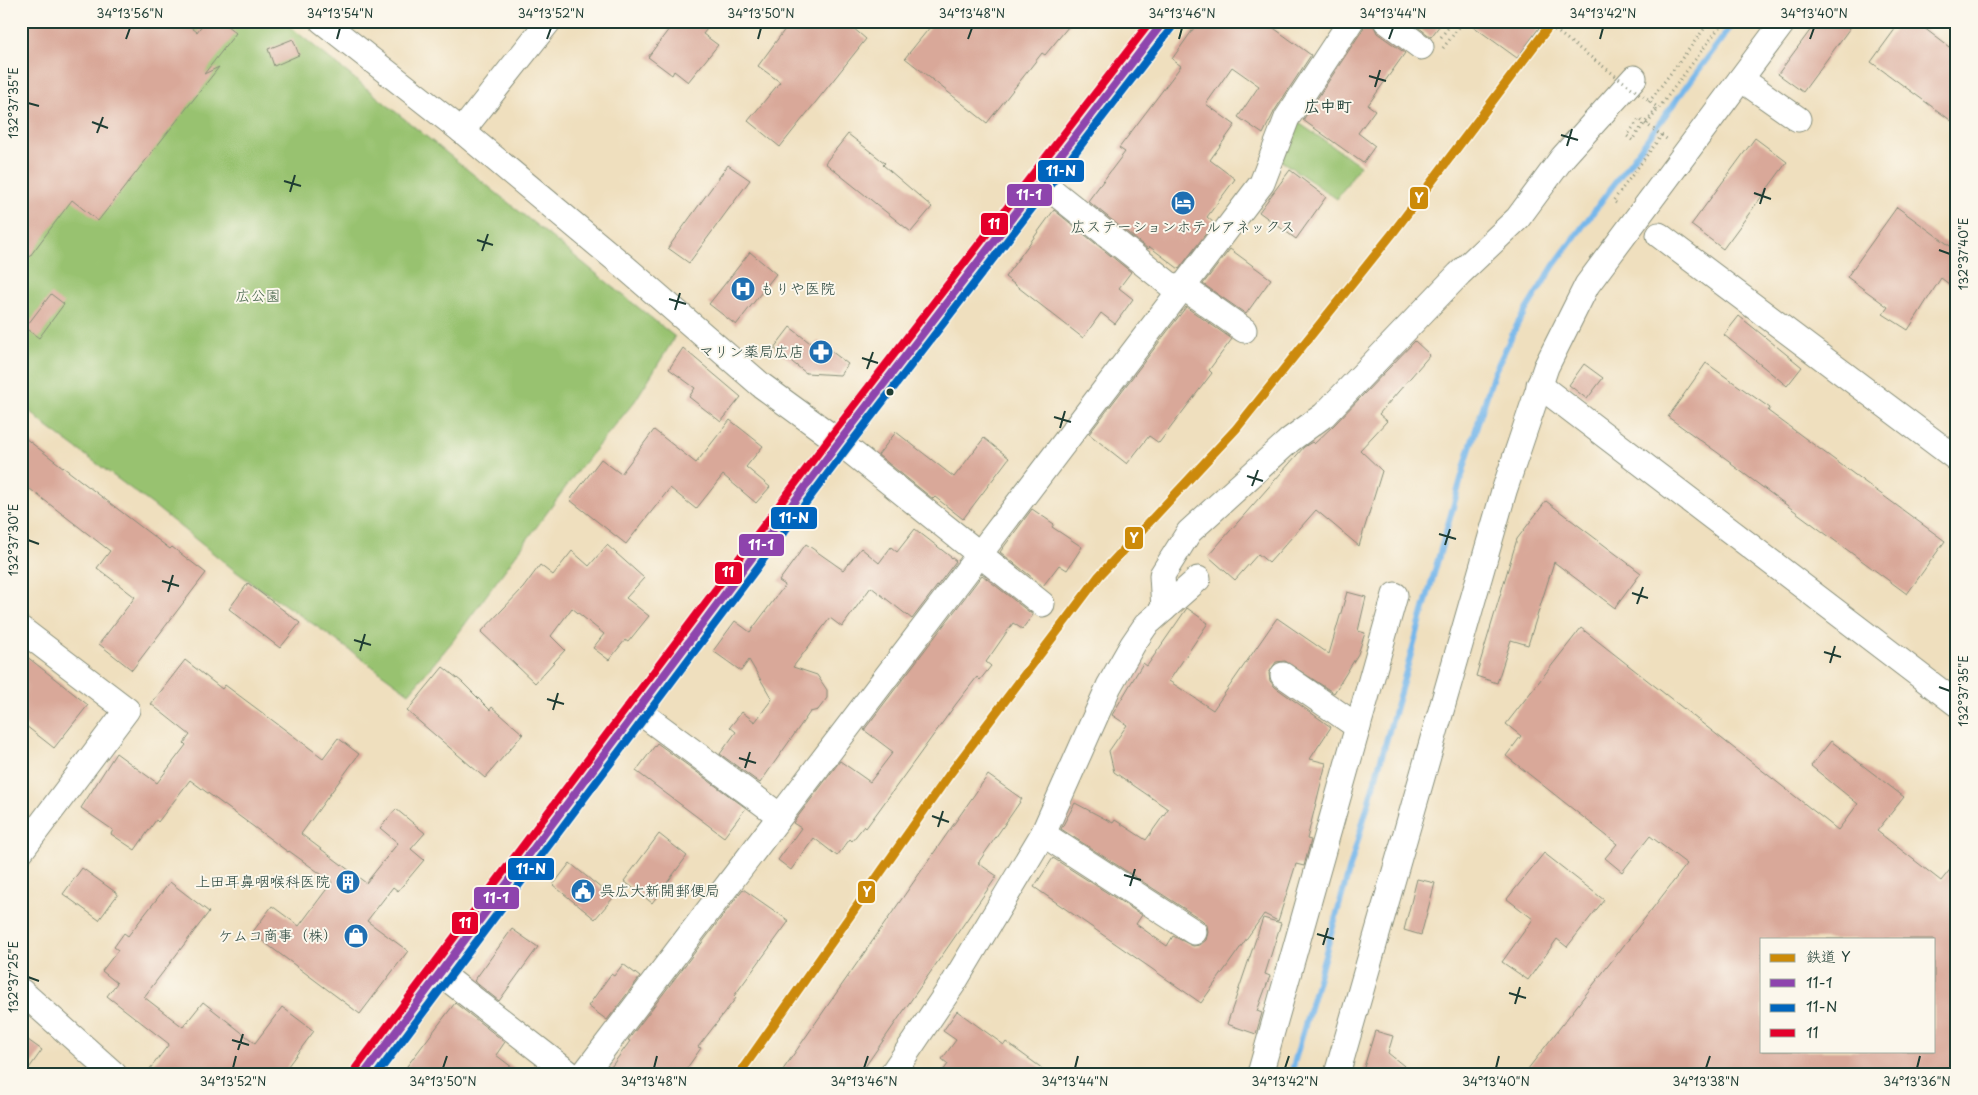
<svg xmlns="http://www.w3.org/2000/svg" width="1978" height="1095" font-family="'Playpen Sans','Klee One',sans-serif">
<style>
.green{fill:#98c26f;stroke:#5c8052}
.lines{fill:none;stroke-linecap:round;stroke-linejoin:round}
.stream{stroke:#76b7eb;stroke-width:6}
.building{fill:#d9a899;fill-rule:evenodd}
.minor-casing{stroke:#878e79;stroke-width:27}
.highway-casing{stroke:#878e79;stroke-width:29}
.path{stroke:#878e79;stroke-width:3;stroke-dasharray:1 4;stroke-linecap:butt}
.minor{stroke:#fff;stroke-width:25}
.highway{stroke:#fff;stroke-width:28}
.path-bridge{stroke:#878e79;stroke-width:3;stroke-dasharray:1 4;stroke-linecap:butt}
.bus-1-casing{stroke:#fbf7ec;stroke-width:11}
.bus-2-casing{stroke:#fbf7ec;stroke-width:11}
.bus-3-casing{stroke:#fbf7ec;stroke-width:11}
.bus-1{stroke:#8e44ad;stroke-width:8}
.bus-2{stroke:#0065bd;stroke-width:8}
.bus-3{stroke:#e4002b;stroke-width:8}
.rail-1-casing{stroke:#fbf7ec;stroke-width:12}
.rail-1{stroke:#cc8a08;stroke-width:9}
.ticks{fill:none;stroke:#1f3d34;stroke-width:2}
.bus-dot{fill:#1f3d34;stroke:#fbf7ec;stroke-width:2}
.labels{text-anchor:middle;stroke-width:4;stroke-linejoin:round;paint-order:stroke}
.poi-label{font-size:15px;fill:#1f3d34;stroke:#fbf7ec;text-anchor:end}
.park-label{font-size:15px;fill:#3d5e43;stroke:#fbf7ec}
.neighbourhood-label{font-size:16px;font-weight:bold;fill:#1f3d34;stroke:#fbf7ec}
.line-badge{stroke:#fbf7ec;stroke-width:2}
.badge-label{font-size:14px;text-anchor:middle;font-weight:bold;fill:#fff}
.neatline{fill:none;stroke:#1f3d34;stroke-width:2}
.ticks-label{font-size:12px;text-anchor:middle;fill:#1f3d34}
</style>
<rect width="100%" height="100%" fill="#fbf7ec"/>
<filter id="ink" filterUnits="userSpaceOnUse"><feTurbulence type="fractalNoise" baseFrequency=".02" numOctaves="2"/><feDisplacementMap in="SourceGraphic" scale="10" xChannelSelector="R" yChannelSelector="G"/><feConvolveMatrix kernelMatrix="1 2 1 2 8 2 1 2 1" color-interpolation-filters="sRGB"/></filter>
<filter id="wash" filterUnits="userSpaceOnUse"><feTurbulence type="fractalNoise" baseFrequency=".0096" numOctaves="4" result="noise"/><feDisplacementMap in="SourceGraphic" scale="20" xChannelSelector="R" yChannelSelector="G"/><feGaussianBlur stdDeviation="1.12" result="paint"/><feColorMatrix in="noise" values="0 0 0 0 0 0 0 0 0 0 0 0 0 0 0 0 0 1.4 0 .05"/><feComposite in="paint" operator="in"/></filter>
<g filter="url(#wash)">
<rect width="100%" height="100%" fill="#efdfbe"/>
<g class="green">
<path d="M21 21H283L675 337 635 401 579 469 452 642 409 693 322 630 239 574 153 505 46 426 21 403Z"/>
<path d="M1296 121 1360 165 1337 199 1280 160Z"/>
</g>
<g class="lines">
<path class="stream" d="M1291 1074 1469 451 1494 373 1518 323 1554 265 1735 21"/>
</g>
<g id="blocks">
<g class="building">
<path d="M21 21H183L197 32 205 21H221L236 33 204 74 219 67 98 221 72 200 21 268Z"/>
<path d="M675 21H713L703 34 718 45 688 82 674 71 672 75 648 57Z"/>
<path d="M791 21H845L866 39 780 147 748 121 780 82 758 66Z"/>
<path d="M935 21H1073L1045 55 1042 53 987 123 905 58Z"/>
<path d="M1199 21H1264L1311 55 1275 110 1263 134 1238 117 1259 86 1232 67 1206 104 1235 125 1210 160 1235 179 1207 217 1214 223 1179 269 1150 247 1148 249 1088 201 1125 152 1119 148 1181 66 1172 59Z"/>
<path d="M1365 21H1372L1377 33 1405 53 1368 105 1375 110 1358 133 1375 146 1363 163 1303 120 1363 29Z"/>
<path d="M1410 21H1443L1431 37Z"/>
<path d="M1466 21H1544L1517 58Z"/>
<path d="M1817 21H1855L1803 92 1778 74Z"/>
<path d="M1901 21H1915L1957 53V125L1871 62Z"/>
<path d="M293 39 299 55 274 66 268 49Z"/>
<path d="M848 134 885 163 883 165 932 207 911 232 825 163Z"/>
<path d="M1755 138 1787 162 1723 249 1691 225Z"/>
<path d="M728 165 750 180 689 263 668 248Z"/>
<path d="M1290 170 1326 197 1296 239 1259 212Z"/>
<path d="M1897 207 1957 251V290L1941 278 1908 330 1883 314 1888 307 1847 277Z"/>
<path d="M1054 210 1131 272 1119 288 1133 299 1115 324 1101 313 1083 338 1005 277Z"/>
<path d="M1230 249 1271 279 1246 314 1203 284Z"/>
<path d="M750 252 776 274 736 325 709 304Z"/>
<path d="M51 294 64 304 39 338 25 328Z"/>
<path d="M1186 307 1232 339 1209 370 1212 373 1159 443 1149 436 1127 464 1089 434Z"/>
<path d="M1739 316 1802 367 1787 386 1724 335Z"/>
<path d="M790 327 814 346 818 341 848 364 840 375 806 373 774 348Z"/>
<path d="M1415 341 1430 355 1379 414 1387 421 1360 450 1382 471 1359 546 1316 510 1269 563 1258 554 1235 580 1208 556 1304 447 1312 442 1314 444 1334 425Z"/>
<path d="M683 348 741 397 721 422 689 397 695 388 669 369Z"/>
<path d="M1706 363 1770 408 1768 411 1945 541 1907 594 1731 464 1732 463 1668 417Z"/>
<path d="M1584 364 1603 378 1587 399 1569 385Z"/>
<path d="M730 420 763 446 746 467 770 487 756 503 723 475 696 509 670 488 626 544 570 500 601 459 621 474 654 430 696 463Z"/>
<path d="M896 432 954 477 984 438 1009 458 963 519 935 497 933 499 878 455Z"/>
<path d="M21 435 170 549 172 547 206 573 132 670 99 644 135 597 97 568 110 551 21 482Z"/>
<path d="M1546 501 1641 573 1615 608 1554 562 1528 645 1511 640 1497 683 1476 676 1517 539Z"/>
<path d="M1032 509 1054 524 1052 527 1082 547 1067 570 1059 565 1043 586 1000 552Z"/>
<path d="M915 529 956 561 912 619 871 587 842 627 830 618 793 667 817 675 827 690V698L818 710 810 712 760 783 720 754 736 732 730 727 742 712 755 722 772 699 749 660 741 671 713 651 735 621 750 632 785 585 779 581 806 544 843 570 861 548 879 563 891 547 897 552Z"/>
<path d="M607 545 644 578 626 598 649 616 628 642 625 640 609 660 593 648 604 634 572 608 551 636 565 650 535 683 481 632 523 588 540 565 553 575 572 551 589 566Z"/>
<path d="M982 575 1033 615 1022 629 1013 623 986 662 991 666 980 680 977 677 956 704 866 828 864 826 852 841 850 839 837 856 814 838 791 870 778 860 801 828 793 823 840 761 870 782 893 752 864 730Z"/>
<path d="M248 583 300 623 280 648 229 609Z"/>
<path d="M1347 592 1366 597 1358 631 1365 633 1358 654 1334 693 1285 661 1276 662 1269 673 1270 681 1275 687 1331 727 1310 759 1326 763 1307 839 1311 840 1304 866 1296 864 1278 921 1264 914 1201 1003 1034 887 1053 858 1142 915 1136 924 1167 946 1173 936 1193 946 1200 945 1206 940 1208 932 1207 925 1202 920 1061 829 1075 803 1113 823 1115 820 1146 840 1168 809 1114 772 1109 751 1127 725 1112 715 1143 663 1147 666 1187 608 1208 623 1169 681 1213 710 1277 618 1329 654Z"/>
<path d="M1581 628 1838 830 1858 804 1811 766 1831 741 1904 797 1877 831 1941 881 1957 861V1074H1524L1687 864 1650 836 1622 872 1605 858 1617 844 1506 756 1521 736 1506 724ZM1762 939H1934V1051H1762Z"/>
<path d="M21 652 88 705 54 748 21 722Z"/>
<path d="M185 660 222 689 225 685 323 758 338 738 359 754 301 834 366 883 398 843 380 828 396 809 425 833 411 849 424 860 398 891 393 887 367 921 408 951 360 1014 252 933 272 906 299 926 332 882 289 851 288 852 190 780 158 822 156 820 135 850 111 834 113 830 81 808 116 753 157 783 186 745 184 743 190 735 151 704Z"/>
<path d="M443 667 462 682 490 710 492 707 523 734 485 778 407 711Z"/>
<path d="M657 743 746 808 724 837 636 771Z"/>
<path d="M988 775 1022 799 978 863 997 876 860 1074H780Z"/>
<path d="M659 834 687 856 652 903 624 881Z"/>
<path d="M1544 853 1604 900 1567 947 1557 939 1528 980 1502 962 1533 919 1507 899Z"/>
<path d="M570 863 613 898 595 919 553 885Z"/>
<path d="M82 868 118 894 99 920 63 894Z"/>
<path d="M1417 879 1435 883 1421 935 1404 930Z"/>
<path d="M170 882 209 912 144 997 183 1027 203 1002 255 1043 282 1007 314 1031 282 1074H146L169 1044 107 996 117 983 102 971 118 950 114 947 124 933 128 936Z"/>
<path d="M743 889 789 921 734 996 736 998 698 1047 701 1048 683 1074H606L630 1041 628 1040Z"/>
<path d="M1263 918 1281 923 1265 974 1270 976 1257 1011 1262 1013 1256 1034 1227 1024Z"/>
<path d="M512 929 538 947 499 1001 474 981Z"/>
<path d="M623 964 640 977 607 1020 588 1006 611 974 614 976Z"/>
<path d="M455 1003 505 1042 496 1055 521 1074H401Z"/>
<path d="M957 1011 1004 1045 1006 1042 1050 1074H941L948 1064 942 1059 956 1040 943 1031Z"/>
<path d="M1375 1031 1393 1036 1388 1053 1414 1074H1362Z"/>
<path d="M21 1035 42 1050 25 1074H21Z"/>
</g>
</g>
</g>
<g filter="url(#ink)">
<use href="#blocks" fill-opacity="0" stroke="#878e79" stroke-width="1"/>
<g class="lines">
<defs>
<g id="minor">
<path d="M322 21 462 131 626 268 761 385 839 442 1042 604"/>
<path d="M1386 21 1421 47"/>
<path d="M1741 79 1798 119"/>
<path d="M462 131 549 21"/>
<path d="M1040 181 1179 292"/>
<path d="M1659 235 1957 459"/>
<path d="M1183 287 1244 330"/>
<path d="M1539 385 1957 704"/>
<path d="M1164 609 1162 575 1189 532 1290 440 1324 415 1459 274 1518 218 1563 157 1634 78"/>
<path d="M21 629 127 710 21 851"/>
<path d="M1283 675 1358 727"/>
<path d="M637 710 780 816"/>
<path d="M1043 834 1194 932"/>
<path d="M440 973 570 1074"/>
<path d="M21 991 114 1074"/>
<path d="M584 1074 1262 183 1287 118 1351 21"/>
<path d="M892 1074 953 984 1043 834 1109 686 1133 644 1146 625 1198 579"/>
<path d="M1260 1074 1395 595"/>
<path d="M1337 1074 1504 491 1546 367 1587 285 1784 21"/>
</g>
<path id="highway" d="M364 1074 839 442 1164 21"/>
</defs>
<use href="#minor" class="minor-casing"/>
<use href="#highway" class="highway-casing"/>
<g class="path">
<path d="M1441 37 1453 21"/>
<path d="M1443 48 1464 21"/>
<path d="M1649 102 1710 21"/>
<path d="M1647 124 1724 21"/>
<path d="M1632 140 1627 136 1639 119 1668 140"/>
<path d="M1616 203 1613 201 1662 135"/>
</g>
<use href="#minor" class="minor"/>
<use href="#highway" class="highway"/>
<path class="path-bridge" d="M1543 21 1657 107 1632 140"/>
<defs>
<path id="bus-1" d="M364 1074 839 442 1164 21"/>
<path id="bus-2" d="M377 1074 847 448 1172 27"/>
<path id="bus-3" d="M356 1068 831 436 1151 21"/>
</defs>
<use href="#bus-1" class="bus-1-casing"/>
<use href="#bus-2" class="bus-2-casing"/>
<use href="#bus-3" class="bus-3-casing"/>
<use href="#bus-1" class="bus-1"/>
<use href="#bus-2" class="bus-2"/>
<use href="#bus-3" class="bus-3"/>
<defs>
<path id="rail-1" d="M739 1074 949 775 1099 576 1236 429 1392 234 1553 21"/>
</defs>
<use href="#rail-1" class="rail-1-casing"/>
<use href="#rail-1" class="rail-1"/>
</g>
</g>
<path class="ticks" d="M126 39 130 28M337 39 340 28M547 39 551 28M758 39 761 28M968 39 972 28M1179 39 1182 28M1389 39 1393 28M1600 39 1603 28M1810 39 1814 28M1369 76 1386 81M1375 87 1380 70M28 103 39 106M92 122 108 128M97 133 103 117M1561 135 1578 140M1567 146 1572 129M284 181 301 186M290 192 295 175M1754 193 1771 199M1760 204 1765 188M477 240 493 245M1939 250 1950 254M482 251 488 234M669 299 686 304M675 310 680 293M862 358 878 363M867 369 873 352M1054 417 1071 422M1060 428 1065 411M1247 476 1263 481M1252 486 1258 470M1439 534 1456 539M28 540 39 544M1445 545 1450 529M162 581 179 586M168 592 173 575M1632 593 1648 598M1637 604 1643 587M354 640 371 645M360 651 365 634M1824 652 1841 657M1830 663 1835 646M1939 687 1950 691M547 699 564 704M553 710 558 693M739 758 756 763M745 768 750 752M932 816 949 822M938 827 943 811M1124 875 1141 880M1130 886 1135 869M1317 934 1334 939M1323 945 1328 928M28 977 39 981M1509 993 1526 998M1515 1004 1520 987M232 1040 249 1045M238 1050 243 1034M233 1068 236 1056M443 1068 447 1056M654 1068 657 1056M864 1068 868 1056M1075 1068 1078 1056M1285 1068 1289 1056M1496 1068 1499 1056M1706 1068 1710 1056M1917 1068 1920 1056"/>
<defs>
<symbol id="hotel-disc" viewBox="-11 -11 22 22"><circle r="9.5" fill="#1f6fb2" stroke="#fbf7ec"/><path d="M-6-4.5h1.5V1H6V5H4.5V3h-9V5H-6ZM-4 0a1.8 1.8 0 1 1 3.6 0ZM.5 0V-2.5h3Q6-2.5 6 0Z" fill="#fff"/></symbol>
<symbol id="hospital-disc" viewBox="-11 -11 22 22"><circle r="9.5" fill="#1f6fb2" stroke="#fbf7ec"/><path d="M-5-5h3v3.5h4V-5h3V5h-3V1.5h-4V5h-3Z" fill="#fff"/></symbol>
<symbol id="pharmacy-disc" viewBox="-11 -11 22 22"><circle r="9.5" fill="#1f6fb2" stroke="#fbf7ec"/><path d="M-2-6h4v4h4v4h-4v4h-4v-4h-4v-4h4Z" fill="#fff"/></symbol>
<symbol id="building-disc" viewBox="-11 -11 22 22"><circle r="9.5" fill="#1f6fb2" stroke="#fbf7ec"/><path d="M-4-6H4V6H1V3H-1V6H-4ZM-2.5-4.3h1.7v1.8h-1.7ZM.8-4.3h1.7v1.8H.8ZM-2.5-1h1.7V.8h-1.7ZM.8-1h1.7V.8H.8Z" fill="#fff"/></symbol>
<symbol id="civic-disc" viewBox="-11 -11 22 22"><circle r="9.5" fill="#1f6fb2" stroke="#fbf7ec"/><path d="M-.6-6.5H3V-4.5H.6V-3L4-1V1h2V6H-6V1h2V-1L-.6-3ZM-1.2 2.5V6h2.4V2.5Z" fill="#fff"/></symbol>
<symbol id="shop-disc" viewBox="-11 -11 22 22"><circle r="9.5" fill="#1f6fb2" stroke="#fbf7ec"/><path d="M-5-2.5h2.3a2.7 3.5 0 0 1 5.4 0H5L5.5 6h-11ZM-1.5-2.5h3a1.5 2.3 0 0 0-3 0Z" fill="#fff"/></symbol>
</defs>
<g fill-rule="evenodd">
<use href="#hotel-disc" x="1169" y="189" width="28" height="28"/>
<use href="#hospital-disc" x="729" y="275" width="28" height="28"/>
<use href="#pharmacy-disc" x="807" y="338" width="28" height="28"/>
<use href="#building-disc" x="334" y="868" width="28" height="28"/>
<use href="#civic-disc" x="569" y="877" width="28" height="28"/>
<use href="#shop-disc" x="342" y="922" width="28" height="28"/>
</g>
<circle class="bus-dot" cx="890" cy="392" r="4.5"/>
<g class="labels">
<g class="poi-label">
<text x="1183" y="232" text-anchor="middle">広ステーションホテルアネックス</text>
<text x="760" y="294" text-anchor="start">もりや医院</text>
<text x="804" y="357">マリン薬局広店</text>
<text x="330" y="887">上田耳鼻咽喉科医院</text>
<text x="600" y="896" text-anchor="start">呉広大新開郵便局</text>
<text x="338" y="941">ケムコ商事（株）</text>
</g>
<g class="park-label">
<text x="258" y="301">広公園</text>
</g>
<g class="neighbourhood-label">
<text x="1328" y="112">広中町</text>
</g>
</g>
<g class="line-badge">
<rect x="1037" y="159" width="48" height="24" rx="5" fill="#0065bd"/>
<rect x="1006" y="183" width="47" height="24" rx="5" fill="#8e44ad"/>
<rect x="1409" y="186" width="20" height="24" rx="5" fill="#cc8a08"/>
<rect x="980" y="212" width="29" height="24" rx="5" fill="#e4002b"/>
<rect x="770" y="506" width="48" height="24" rx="5" fill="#0065bd"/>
<rect x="1124" y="526" width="20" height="24" rx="5" fill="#cc8a08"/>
<rect x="738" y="533" width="47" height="24" rx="5" fill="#8e44ad"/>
<rect x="714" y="561" width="29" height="24" rx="5" fill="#e4002b"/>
<rect x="507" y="857" width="48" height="24" rx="5" fill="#0065bd"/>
<rect x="857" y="880" width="19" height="24" rx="5" fill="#cc8a08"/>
<rect x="473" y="886" width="47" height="24" rx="5" fill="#8e44ad"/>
<rect x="451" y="911" width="28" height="24" rx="5" fill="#e4002b"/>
</g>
<g class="badge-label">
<text x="1061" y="176">11-N</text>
<text x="1029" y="200">11-1</text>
<text x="1419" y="203">Y</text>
<text x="994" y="229">11</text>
<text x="794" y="523">11-N</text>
<text x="1134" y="543">Y</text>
<text x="761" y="550">11-1</text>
<text x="728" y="577">11</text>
<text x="531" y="874">11-N</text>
<text x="867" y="897">Y</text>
<text x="496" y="903">11-1</text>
<text x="465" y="928">11</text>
</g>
<rect width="1978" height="1095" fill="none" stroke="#fbf7ec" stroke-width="55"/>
<rect x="1760" y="938" width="175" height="115" fill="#fbf7ec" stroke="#a3ada2"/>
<rect x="1770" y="954" width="25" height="8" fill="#cc8a08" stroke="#a3ada2"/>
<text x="1806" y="962" font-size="15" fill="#1f3d34">鉄道 Y</text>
<rect x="1770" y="979" width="25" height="8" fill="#8e44ad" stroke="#a3ada2"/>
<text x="1806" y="988" font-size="15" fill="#1f3d34">11-1</text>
<rect x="1770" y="1004" width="25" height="8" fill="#0065bd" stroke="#a3ada2"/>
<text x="1806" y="1012" font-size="15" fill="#1f3d34">11-N</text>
<rect x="1770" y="1029" width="25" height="8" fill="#e4002b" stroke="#a3ada2"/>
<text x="1806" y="1038" font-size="15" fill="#1f3d34">11</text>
<rect x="28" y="28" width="1922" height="1040" class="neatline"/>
<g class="ticks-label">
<text x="130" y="18">34°13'56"N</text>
<text x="340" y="18">34°13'54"N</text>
<text x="551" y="18">34°13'52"N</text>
<text x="761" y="18">34°13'50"N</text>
<text x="972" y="18">34°13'48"N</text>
<text x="1182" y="18">34°13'46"N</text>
<text x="1393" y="18">34°13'44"N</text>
<text x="1603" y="18">34°13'42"N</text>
<text x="1814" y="18">34°13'40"N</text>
<text transform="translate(14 103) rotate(-90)" y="4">132°37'35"E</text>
<text transform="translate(1964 254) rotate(-90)" y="4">132°37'40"E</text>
<text transform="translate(14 540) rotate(-90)" y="4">132°37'30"E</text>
<text transform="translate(1964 691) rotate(-90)" y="4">132°37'35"E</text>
<text transform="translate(14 977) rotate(-90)" y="4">132°37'25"E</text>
<text x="233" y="1086">34°13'52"N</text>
<text x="443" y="1086">34°13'50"N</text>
<text x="654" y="1086">34°13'48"N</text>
<text x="864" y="1086">34°13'46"N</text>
<text x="1075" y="1086">34°13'44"N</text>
<text x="1285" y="1086">34°13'42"N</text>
<text x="1496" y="1086">34°13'40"N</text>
<text x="1706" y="1086">34°13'38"N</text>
<text x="1917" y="1086">34°13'36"N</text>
</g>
</svg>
